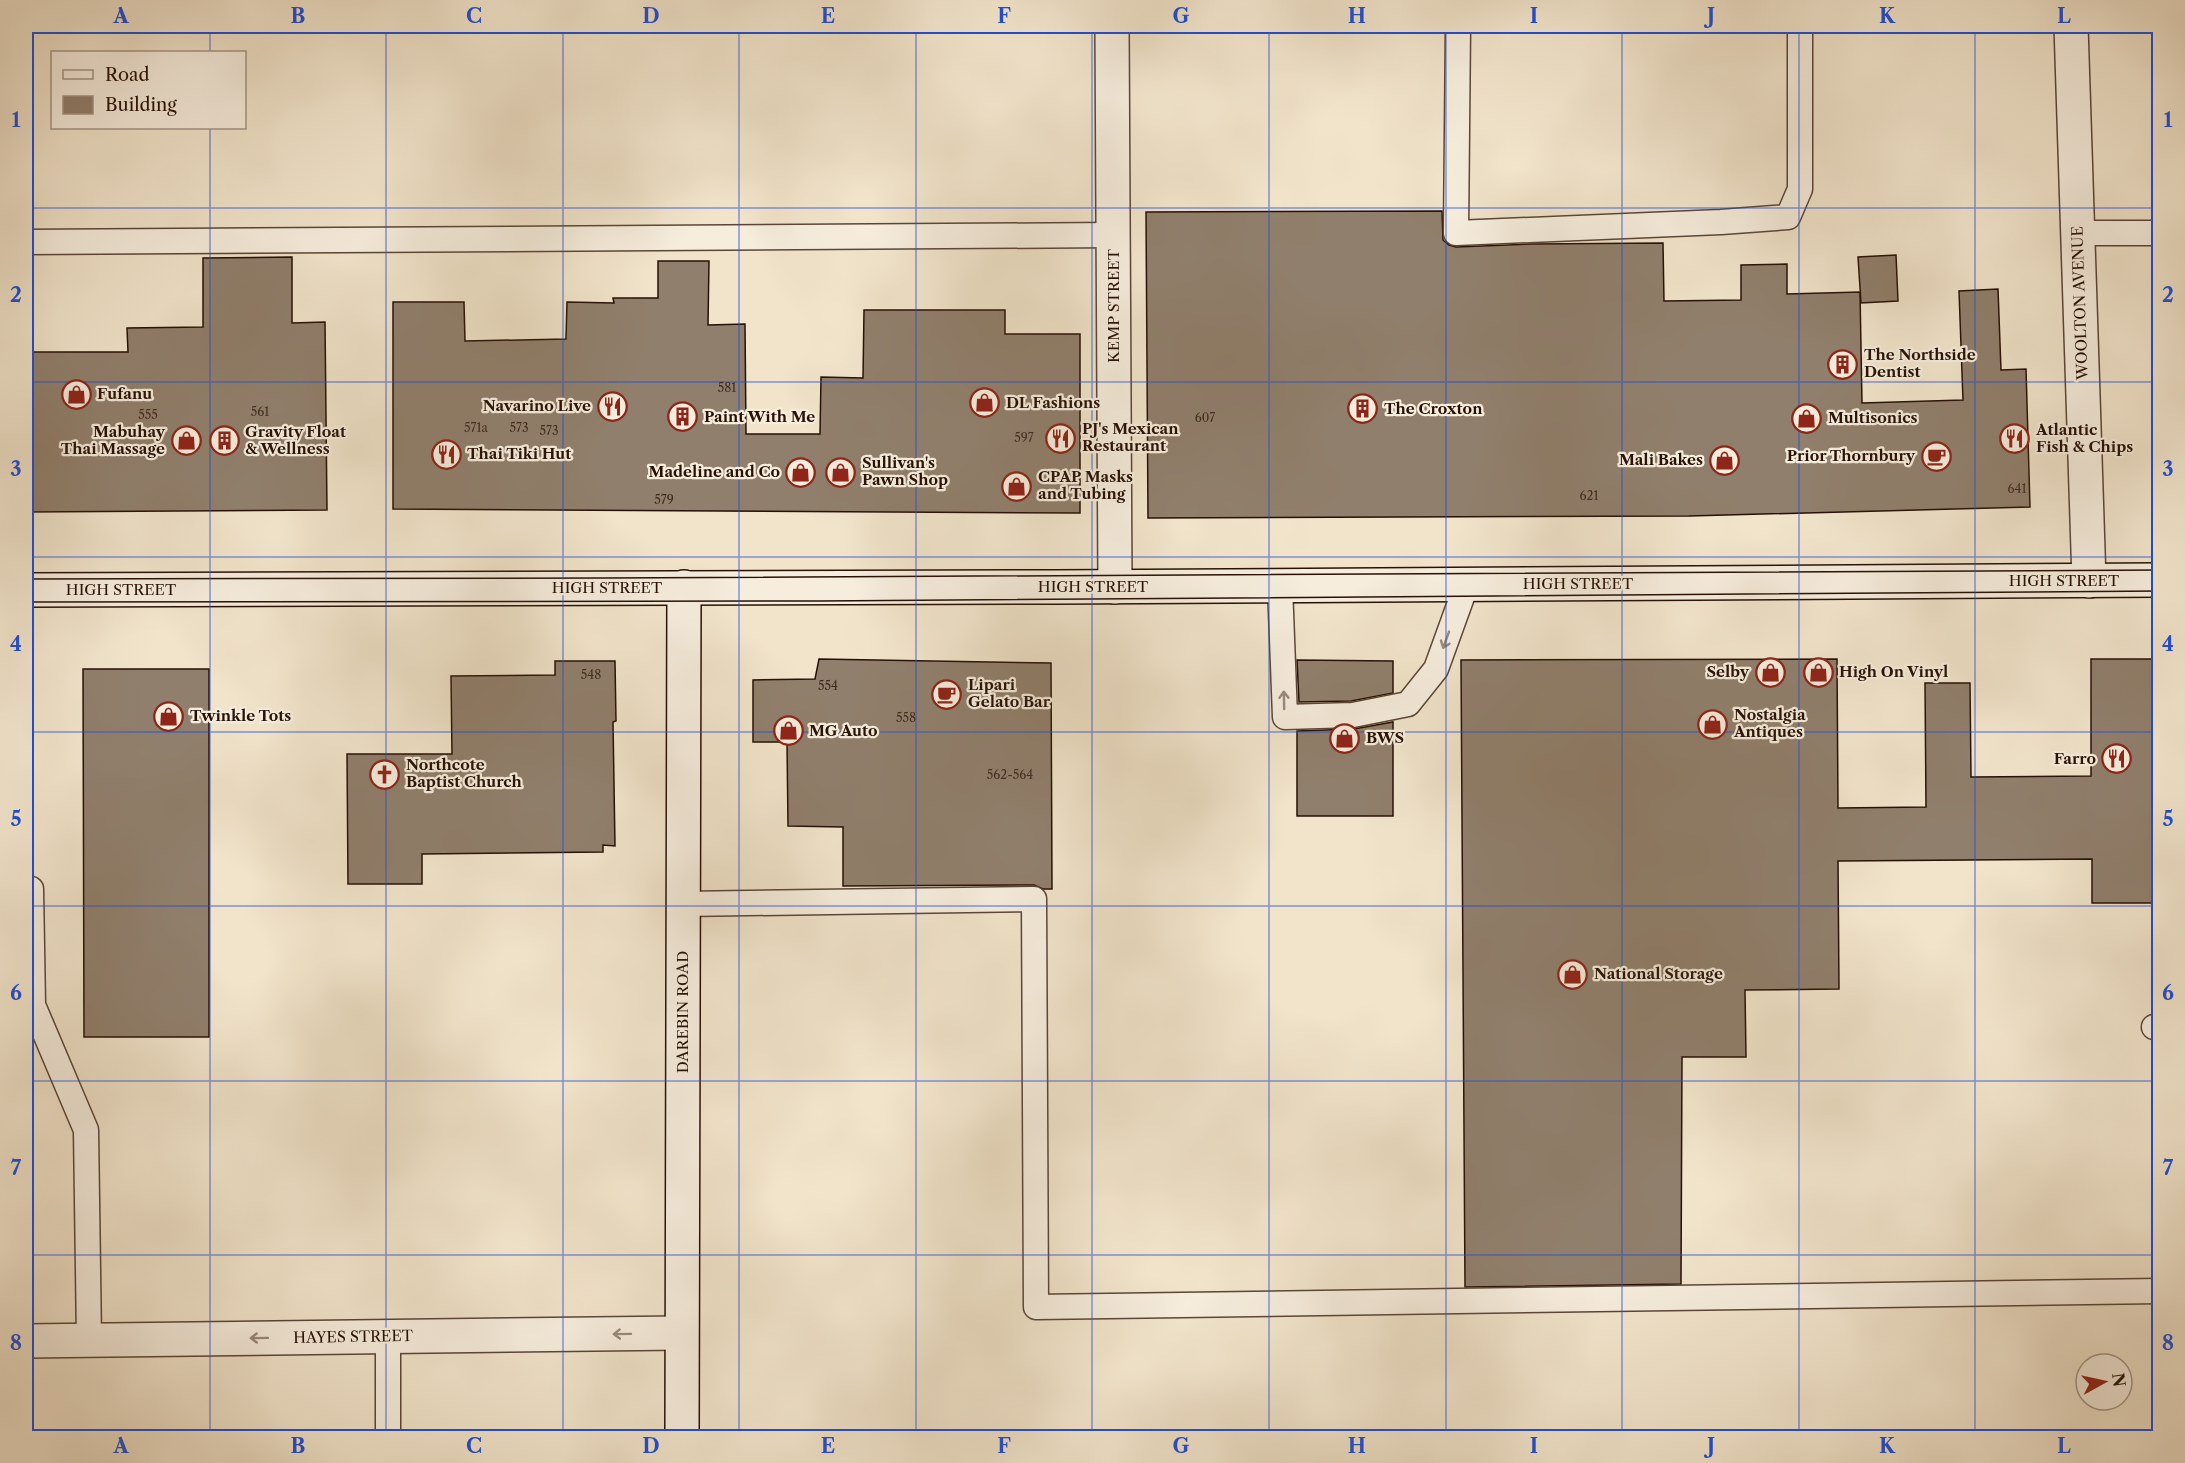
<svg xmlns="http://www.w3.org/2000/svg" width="2185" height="1463" font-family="'Libre Caslon Text',serif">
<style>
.building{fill:#907f6c;stroke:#271106;stroke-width:1.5}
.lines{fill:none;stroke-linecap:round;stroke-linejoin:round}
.lane-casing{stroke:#5a4637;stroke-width:27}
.street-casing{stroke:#5a4637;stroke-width:36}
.secondary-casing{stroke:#271106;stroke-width:36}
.lane{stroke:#f6eddd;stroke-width:24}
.street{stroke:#f6eddd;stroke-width:33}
.secondary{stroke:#f6eddd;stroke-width:33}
.tram{stroke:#271106;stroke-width:1.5}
.oneway{stroke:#998a7c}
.grid{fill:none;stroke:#1d4ed8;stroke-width:1.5;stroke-opacity:0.55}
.labels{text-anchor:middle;stroke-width:4.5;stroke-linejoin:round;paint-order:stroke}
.number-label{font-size:12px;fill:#412c20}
.street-label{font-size:15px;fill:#271106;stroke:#f6eddd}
.poi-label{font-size:15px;font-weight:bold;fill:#271106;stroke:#f6eddd;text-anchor:start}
.neatline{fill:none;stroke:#1d4ed8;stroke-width:2}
.grid-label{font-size:20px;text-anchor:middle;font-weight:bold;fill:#1d4ed8}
</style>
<rect width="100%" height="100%" fill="#f1e4cb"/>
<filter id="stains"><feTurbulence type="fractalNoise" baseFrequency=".00333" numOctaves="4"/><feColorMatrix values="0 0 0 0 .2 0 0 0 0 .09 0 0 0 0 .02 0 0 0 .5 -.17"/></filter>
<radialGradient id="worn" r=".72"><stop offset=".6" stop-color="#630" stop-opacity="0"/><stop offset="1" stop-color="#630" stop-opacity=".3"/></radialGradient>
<g class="building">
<path d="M1442 211 1443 240 1449 245 1456 247 1532 244 1663 243 1664 301 1741 300V265L1787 264V294L1860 292 1862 403 1963 400 1959 291 1998 289 2001 370 2026 369 2030 507 1689 516 1148 518 1146 212Z"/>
<path d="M1896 255 1898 301 1861 303 1858 257Z"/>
<path d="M292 257V323L325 322 327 510 26 512V352H128L127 328 203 327V258Z"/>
<path d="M658 261H709L708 325 745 324 746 434H820L821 377 863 378 864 310H1005V334H1080V513L393 509V302H464L465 341 566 339 567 302 614 303 613 298H658Z"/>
<path d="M819 659 1051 663 1052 889H1043L1034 885 843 886V827L788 826 787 742H753V680L815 679Z"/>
<path d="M1837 659 1838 808 1926 807 1925 683H1970L1971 777 2091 776V659H2160V903H2092V859L1838 861 1839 989 1745 990 1746 1057H1682L1681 1284 1465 1287 1461 660Z"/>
<path d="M1297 660 1393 661V693L1351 701 1299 702Z"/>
<path d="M555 661H615L616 721 613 722 615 846 603 845V852L422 854V884H348L347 754H452L451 676 555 675Z"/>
<path d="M83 669H209V1037H84Z"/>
<path d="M1393 722V816H1297V731L1354 729Z"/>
</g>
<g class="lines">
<defs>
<g id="lane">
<path d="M1458 26 1456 233 1721 222 1788 217 1800 189V26"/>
<path d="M2077 233H2160"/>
<path d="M26 242 1114 235"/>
<path d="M1280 586 1285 717 1353 715 1408 704 1436 669 1462 597 1463 585"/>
<path d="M26 889H31L33 1005 86 1130 89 1340"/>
<path d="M683 904 1034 899 1036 1307 2160 1291"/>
<path d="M2154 1027H2160"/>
<path d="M388 1337V1438"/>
</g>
<g id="street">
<path d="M1112 26 1115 587"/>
<path d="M2071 26 2089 581"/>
<path d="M26 1341 681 1333"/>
</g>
<g id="secondary">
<path d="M26 590 1056 587 2160 580"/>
<path d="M682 1438 684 587"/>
</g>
</defs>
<use href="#lane" class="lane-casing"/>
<use href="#street" class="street-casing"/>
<use href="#secondary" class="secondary-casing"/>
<use href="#lane" class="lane"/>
<use href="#street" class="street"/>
<use href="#secondary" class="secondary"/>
<g class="tram">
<path d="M26 579 604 578 2160 570"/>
<path d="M26 602 821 601 2160 591"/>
</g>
</g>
<defs><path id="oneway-shaft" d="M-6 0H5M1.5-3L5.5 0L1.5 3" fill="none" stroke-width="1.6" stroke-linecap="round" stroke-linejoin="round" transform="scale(1.5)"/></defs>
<g class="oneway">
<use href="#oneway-shaft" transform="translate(1446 640) rotate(110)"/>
<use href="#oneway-shaft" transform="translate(1284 700) rotate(-91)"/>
<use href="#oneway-shaft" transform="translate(622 1334) rotate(179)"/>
<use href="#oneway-shaft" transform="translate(259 1338) rotate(179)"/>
</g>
<path class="grid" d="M210 26V52M386 26V1438M563 26V1438M739 26V1438M916 26V1438M1092 26V1438M1269 26V1438M1446 26V1438M1622 26V1438M1799 26V1438M1975 26V1438M210 128V1438M26 208H2160M26 382H2160M26 557H2160M26 732H2160M26 906H2160M26 1081H2160M26 1255H2160"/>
<defs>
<symbol id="building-ring" viewBox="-11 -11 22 22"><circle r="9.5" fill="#f6eddd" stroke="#8f2418" stroke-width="1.5"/><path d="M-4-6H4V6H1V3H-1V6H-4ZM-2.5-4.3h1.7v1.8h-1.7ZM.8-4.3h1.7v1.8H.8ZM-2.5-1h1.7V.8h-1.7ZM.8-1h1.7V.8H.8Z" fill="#8f2418"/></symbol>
<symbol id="shop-ring" viewBox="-11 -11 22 22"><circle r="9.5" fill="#f6eddd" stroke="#8f2418" stroke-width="1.5"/><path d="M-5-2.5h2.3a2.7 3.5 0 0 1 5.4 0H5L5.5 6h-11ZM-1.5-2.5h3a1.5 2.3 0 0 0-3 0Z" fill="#8f2418"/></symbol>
<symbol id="restaurant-ring" viewBox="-11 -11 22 22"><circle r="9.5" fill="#f6eddd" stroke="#8f2418" stroke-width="1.5"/><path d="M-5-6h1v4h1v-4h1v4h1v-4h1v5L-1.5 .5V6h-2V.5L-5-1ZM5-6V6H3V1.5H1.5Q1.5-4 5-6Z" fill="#8f2418"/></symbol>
<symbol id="cafe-ring" viewBox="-11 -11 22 22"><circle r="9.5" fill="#f6eddd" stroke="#8f2418" stroke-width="1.5"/><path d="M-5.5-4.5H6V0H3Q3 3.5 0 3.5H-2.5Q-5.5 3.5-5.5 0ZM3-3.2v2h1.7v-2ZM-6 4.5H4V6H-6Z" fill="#8f2418"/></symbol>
<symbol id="church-ring" viewBox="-11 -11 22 22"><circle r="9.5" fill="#f6eddd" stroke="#8f2418" stroke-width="1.5"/><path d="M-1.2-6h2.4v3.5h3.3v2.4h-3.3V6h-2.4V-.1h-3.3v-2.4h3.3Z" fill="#8f2418"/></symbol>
</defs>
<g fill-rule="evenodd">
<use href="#building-ring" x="1826" y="348" width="33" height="33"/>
<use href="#shop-ring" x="60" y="378" width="33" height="33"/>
<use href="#shop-ring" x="968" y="386" width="33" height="33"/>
<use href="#restaurant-ring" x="596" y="390" width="33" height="33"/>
<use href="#building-ring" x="1346" y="392" width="33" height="33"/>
<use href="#building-ring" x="666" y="400" width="33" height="33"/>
<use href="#shop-ring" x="1790" y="402" width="33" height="33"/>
<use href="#restaurant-ring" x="1044" y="422" width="33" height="33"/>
<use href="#restaurant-ring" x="1998" y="422" width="33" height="33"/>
<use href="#shop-ring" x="170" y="424" width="33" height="33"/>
<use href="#building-ring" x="208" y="424" width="33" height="33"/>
<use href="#restaurant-ring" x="430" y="438" width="33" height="33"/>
<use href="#cafe-ring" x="1920" y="440" width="33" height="33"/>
<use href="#shop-ring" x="1708" y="444" width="33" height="33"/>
<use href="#shop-ring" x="784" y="456" width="33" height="33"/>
<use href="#shop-ring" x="824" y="456" width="33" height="33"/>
<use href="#shop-ring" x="1000" y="470" width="33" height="33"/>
<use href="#shop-ring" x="1754" y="656" width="33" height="33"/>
<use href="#shop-ring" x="1802" y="656" width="33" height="33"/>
<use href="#cafe-ring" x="930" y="678" width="33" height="33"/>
<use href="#shop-ring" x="152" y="700" width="33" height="33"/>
<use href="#shop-ring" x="1696" y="708" width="33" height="33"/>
<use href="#shop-ring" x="772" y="714" width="33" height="33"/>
<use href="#shop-ring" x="1328" y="722" width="33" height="33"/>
<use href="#restaurant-ring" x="2100" y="742" width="33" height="33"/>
<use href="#church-ring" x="368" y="758" width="33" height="33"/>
<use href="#shop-ring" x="1556" y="958" width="33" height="33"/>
</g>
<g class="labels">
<g class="number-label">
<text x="727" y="392">581</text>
<text x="260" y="416">561</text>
<text x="148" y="419">555</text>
<text x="1205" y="422">607</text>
<text x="476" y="432">571a</text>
<text x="519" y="432">573</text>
<text x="549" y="435">573</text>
<text x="1024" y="442">597</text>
<text x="2017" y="493">641</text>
<text x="1589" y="500">621</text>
<text x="664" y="504">579</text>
<text x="591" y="679">548</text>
<text x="828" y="690">554</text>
<text x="906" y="722">558</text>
<text x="1010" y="779">562-564</text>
</g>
<g class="street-label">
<text transform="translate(2080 303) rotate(-92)" y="5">WOOLTON AVENUE</text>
<text transform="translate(1114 306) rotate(-90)" y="5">KEMP STREET</text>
<text x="2064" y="586">HIGH STREET</text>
<text x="1578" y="589">HIGH STREET</text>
<text x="1093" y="592">HIGH STREET</text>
<text x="607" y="593">HIGH STREET</text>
<text x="121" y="595">HIGH STREET</text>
<text transform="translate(683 1012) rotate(-90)" y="5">DAREBIN ROAD</text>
<text transform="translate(353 1337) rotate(-1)" y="5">HAYES STREET</text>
</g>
<g class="poi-label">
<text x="1864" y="360">The Northside<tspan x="1864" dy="17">Dentist</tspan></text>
<text x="97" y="399">Fufanu</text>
<text x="1006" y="408">DL Fashions</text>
<text x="591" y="411" text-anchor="end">Navarino Live</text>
<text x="1384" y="414">The Croxton</text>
<text x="704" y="422">Paint With Me</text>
<text x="1828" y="423">Multisonics</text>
<text x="1082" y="434">PJ's Mexican<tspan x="1082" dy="17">Restaurant</tspan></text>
<text x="2036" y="435">Atlantic<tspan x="2036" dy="17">Fish &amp; Chips</tspan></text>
<text x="165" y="437" text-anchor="end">Mabuhay<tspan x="165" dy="17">Thai Massage</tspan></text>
<text x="245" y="437">Gravity Float<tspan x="245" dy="17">&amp; Wellness</tspan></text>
<text x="467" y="459">Thai Tiki Hut</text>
<text x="1915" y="461" text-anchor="end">Prior Thornbury</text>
<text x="1703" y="465" text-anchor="end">Mali Bakes</text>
<text x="862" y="468">Sullivan's<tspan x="862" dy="17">Pawn Shop</tspan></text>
<text x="780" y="477" text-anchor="end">Madeline and Co</text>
<text x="1038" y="482">CPAP Masks<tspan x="1038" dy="17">and Tubing</tspan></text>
<text x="1749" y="677" text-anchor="end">Selby</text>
<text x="1839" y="677">High On Vinyl</text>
<text x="968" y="690">Lipari<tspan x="968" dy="17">Gelato Bar</tspan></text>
<text x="1734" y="720">Nostalgia<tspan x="1734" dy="17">Antiques</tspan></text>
<text x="190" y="721">Twinkle Tots</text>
<text x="809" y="736">MG Auto</text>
<text x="1366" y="743">BWS</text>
<text x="2096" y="764" text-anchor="end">Farro</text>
<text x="406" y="770">Northcote<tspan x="406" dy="17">Baptist Church</tspan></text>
<text x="1594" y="979">National Storage</text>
</g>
</g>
<rect width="2185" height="1463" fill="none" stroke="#f1e4cb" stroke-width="66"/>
<rect x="51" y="51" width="195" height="78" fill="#f6eddd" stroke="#a39587" stroke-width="1.5"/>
<rect x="63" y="70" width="30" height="9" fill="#f6eddd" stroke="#a39587" stroke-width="1.5"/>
<text x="105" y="81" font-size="18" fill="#271106">Road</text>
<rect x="63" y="96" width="30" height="18" fill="#907f6c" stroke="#a39587" stroke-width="1.5"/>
<text x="105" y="111" font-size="18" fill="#271106">Building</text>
<g transform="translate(2104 1382) rotate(82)"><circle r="28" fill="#f6eddd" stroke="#a39587" stroke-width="1.5"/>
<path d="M0-4.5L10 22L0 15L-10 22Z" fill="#8f2418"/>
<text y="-9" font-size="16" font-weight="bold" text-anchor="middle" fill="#271106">N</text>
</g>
<rect x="33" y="33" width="2119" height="1397" class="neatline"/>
<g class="grid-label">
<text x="121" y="23">A</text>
<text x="298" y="23">B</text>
<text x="474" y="23">C</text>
<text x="651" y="23">D</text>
<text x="828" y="23">E</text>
<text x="1004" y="23">F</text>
<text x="1181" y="23">G</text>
<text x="1357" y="23">H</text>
<text x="1534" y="23">I</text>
<text x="1711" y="23">J</text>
<text x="1887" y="23">K</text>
<text x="2064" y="23">L</text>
<text x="16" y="127">1</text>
<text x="2168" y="127">1</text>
<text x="16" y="302">2</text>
<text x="2168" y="302">2</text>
<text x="16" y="476">3</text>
<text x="2168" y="476">3</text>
<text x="16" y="651">4</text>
<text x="2168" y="651">4</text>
<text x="16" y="826">5</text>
<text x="2168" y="826">5</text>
<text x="16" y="1000">6</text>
<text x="2168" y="1000">6</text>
<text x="16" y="1175">7</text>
<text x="2168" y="1175">7</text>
<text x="16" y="1350">8</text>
<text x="2168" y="1350">8</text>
<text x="121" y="1453">A</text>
<text x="298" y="1453">B</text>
<text x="474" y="1453">C</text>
<text x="651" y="1453">D</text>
<text x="828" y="1453">E</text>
<text x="1004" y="1453">F</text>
<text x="1181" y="1453">G</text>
<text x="1357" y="1453">H</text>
<text x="1534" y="1453">I</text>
<text x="1711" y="1453">J</text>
<text x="1887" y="1453">K</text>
<text x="2064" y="1453">L</text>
</g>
<rect width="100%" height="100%" filter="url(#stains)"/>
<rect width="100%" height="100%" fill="url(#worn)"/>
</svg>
